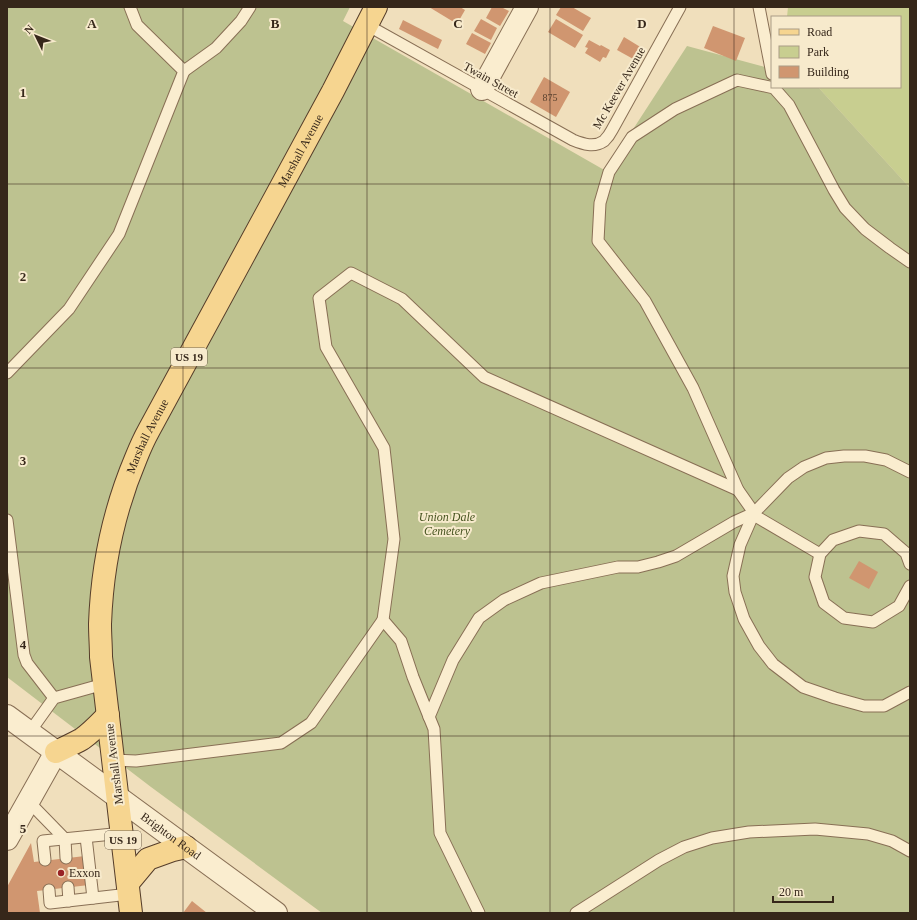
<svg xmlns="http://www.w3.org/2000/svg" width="917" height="920" font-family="'Times New Roman',serif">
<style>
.green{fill:#c8ce90}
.cemetery{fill:#bdc290}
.building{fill:#d09670}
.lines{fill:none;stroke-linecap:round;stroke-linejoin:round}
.service-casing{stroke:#886f55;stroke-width:13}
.minor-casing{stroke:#886f55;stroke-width:24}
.tertiary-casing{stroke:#886f55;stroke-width:24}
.primary-casing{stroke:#553d2a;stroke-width:24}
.service{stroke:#faedcf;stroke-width:11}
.minor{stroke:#faedcf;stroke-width:22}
.tertiary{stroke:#faedcf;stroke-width:22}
.primary{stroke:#f6d590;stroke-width:22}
.grid{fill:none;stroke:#36271a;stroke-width:1;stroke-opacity:0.55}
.poi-dot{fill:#992225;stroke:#f7eacc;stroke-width:1.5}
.labels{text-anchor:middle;stroke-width:4;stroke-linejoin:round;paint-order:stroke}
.number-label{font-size:10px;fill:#5c4330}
.shield{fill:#f7eacc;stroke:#70624f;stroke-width:1}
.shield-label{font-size:11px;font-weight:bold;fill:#36271a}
.street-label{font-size:12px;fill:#36271a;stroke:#f7eacc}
.park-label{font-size:12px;font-style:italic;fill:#475420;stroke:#f7eacc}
.poi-label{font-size:12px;fill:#36271a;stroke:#f7eacc;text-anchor:start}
.grid-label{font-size:13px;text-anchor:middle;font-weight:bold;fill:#36271a;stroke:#f7eacc;stroke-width:4;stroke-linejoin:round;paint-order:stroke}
</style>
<rect width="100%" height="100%" fill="#f0dfbc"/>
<path class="green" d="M788 7H910V188L818 87H900V17H787Z"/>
<path class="cemetery" d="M7 7H350L343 21 606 171 687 46 772 69V87H818L910 188V913H322L151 787 7 677Z"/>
<g class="building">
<path d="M429 7H460L465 10 457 24Z"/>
<path d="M492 7H501L509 11 500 26 486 18Z"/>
<path d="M561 7H572L591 18 583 31 556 15Z"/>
<path d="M481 19 497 28 491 40 474 31Z"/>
<path d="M556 19 583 35 575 48 548 32Z"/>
<path d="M403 20 442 40 438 49 399 29Z"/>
<path d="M713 26 745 38 736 61 704 48Z"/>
<path d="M472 33 491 43 485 54 466 44Z"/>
<path d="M624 37 642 48 635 60 617 50Z"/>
<path d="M589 40 600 46 601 45 610 50 606 58 603 57 600 62 585 53 588 48 585 47Z"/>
<path d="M544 77 570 92 556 117 530 102Z"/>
<path d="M859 561 878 572 869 589 849 578Z"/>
<path d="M31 843 34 862 85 856 89 885 37 891 40 913H7V887Z"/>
<path d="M192 901 207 913H183Z"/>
</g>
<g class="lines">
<defs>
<g id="service">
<path d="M759 7 772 74"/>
<path d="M367 25 573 140C583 144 594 148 604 141 607 138 610 134 612 130L680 7"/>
<path d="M184 71 216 48 241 21 250 7"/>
<path d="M7 373 69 309 119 234 184 71 137 25 130 7"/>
<path d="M910 472 886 460 865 456H844L826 458 804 467 788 478 754 513 740 545 733 576 735 592 744 619 759 646 773 664 803 687 835 698 864 706H884L910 692"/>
<path d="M7 520 24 655 27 663 54 698"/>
<path d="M820 554 757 517 738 490 693 388 645 301 598 241 600 203 609 172 632 137 675 109 737 80 774 88 789 105 834 190 845 208 865 229 890 248 910 262"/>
<path d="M910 564 906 553 884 534 859 531 833 540 820 554 815 577 824 603 844 618 873 622 899 606 910 586"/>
<path d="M429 717 453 660 479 618 504 600 541 583 618 567H638L658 562 676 556 734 522 754 513"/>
<path d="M29 733 54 698 104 684"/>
<path d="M113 760 136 761 281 743 311 723 383 620"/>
<path d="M28 801 65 839 66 858"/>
<path d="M86 837 93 898"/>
<path d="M45 860 43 841 123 833"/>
<path d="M68 887 69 901"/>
<path d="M49 890 50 903 129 894"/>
<path d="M479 913 440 833 434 729 413 677 401 641 383 620 394 539 384 448 326 347 319 298 351 273 402 299 484 377 738 490"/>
<path d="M576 913 659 860 684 847 712 838 749 832 815 829 868 834 892 841 910 851"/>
</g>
<g id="minor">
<path d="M482 89 527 7"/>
<path d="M7 839 56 752"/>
</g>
<g id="tertiary">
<path id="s1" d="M7 716 276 913"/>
</g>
<g id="primary">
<path d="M56 752C64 748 73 744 82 739 92 732 100 723 108 715"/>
<path d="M128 883 148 859 173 850 186 847"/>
<path id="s2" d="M131 913 101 657C101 646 100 635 100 624 102 567 114 510 136 458 140 448 144 439 149 430L333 91 376 7"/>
</g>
</defs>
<use href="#service" class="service-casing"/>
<use href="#minor" class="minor-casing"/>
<use href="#tertiary" class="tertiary-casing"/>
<use href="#primary" class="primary-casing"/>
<use href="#service" class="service"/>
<use href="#minor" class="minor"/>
<use href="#tertiary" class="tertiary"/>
<use href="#primary" class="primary"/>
</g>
<path class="grid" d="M183 7V913M367 7V913M550 7V913M734 7V913M7 184H910M7 368H910M7 552H910M7 736H910"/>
<circle class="poi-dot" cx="61" cy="873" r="4"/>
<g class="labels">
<g class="number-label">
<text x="550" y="101">875</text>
</g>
<g class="shield">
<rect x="171" y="348" width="36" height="18" rx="3"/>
<rect x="105" y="831" width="36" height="18" rx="3"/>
</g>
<g class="shield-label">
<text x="189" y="361">US 19</text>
<text x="123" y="844">US 19</text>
</g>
<g class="street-label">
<text transform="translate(491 80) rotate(29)" y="4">Twain Street</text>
<text transform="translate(619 88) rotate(-60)" y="4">Mc Keever Avenue</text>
<text dy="4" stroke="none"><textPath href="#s2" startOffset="810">Marshall Avenue</textPath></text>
<text dy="4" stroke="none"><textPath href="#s2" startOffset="486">Marshall Avenue</textPath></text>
<text transform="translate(114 764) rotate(-97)" y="4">Marshall Avenue</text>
<text dy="4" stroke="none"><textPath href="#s1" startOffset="203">Brighton Road</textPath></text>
</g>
<g class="park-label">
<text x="447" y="521">Union Dale<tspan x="447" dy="14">Cemetery</tspan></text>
</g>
<g class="poi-label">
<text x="69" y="877">Exxon</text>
</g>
</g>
<g class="grid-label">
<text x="92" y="28">A</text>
<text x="275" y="28">B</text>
<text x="458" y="28">C</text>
<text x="642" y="28">D</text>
<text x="23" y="97">1</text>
<text x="23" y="281">2</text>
<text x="23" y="465">3</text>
<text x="23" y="649">4</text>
<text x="23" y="833">5</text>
</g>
<rect width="917" height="920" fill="none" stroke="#36271a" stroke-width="16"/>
<rect x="771" y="16" width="130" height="72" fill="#f7eacc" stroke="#aa9c85"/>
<rect x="779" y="29" width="20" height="6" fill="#f6d590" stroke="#aa9c85"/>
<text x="807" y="36" font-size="12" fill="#36271a">Road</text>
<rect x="779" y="46" width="20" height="12" fill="#c8ce90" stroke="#aa9c85"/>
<text x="807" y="56" font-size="12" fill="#36271a">Park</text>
<rect x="779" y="66" width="20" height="12" fill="#d09670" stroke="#aa9c85"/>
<text x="807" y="76" font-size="12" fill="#36271a">Building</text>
<g transform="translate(36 36) rotate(313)" stroke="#f7eacc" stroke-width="3" paint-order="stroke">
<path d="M0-3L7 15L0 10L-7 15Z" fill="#36271a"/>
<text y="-6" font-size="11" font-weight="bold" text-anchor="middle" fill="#36271a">N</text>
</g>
<path d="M773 896v6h60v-6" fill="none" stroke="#36271a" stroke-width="2"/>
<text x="779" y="896" font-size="12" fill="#36271a" stroke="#f7eacc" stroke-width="3" paint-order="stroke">20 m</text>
</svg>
